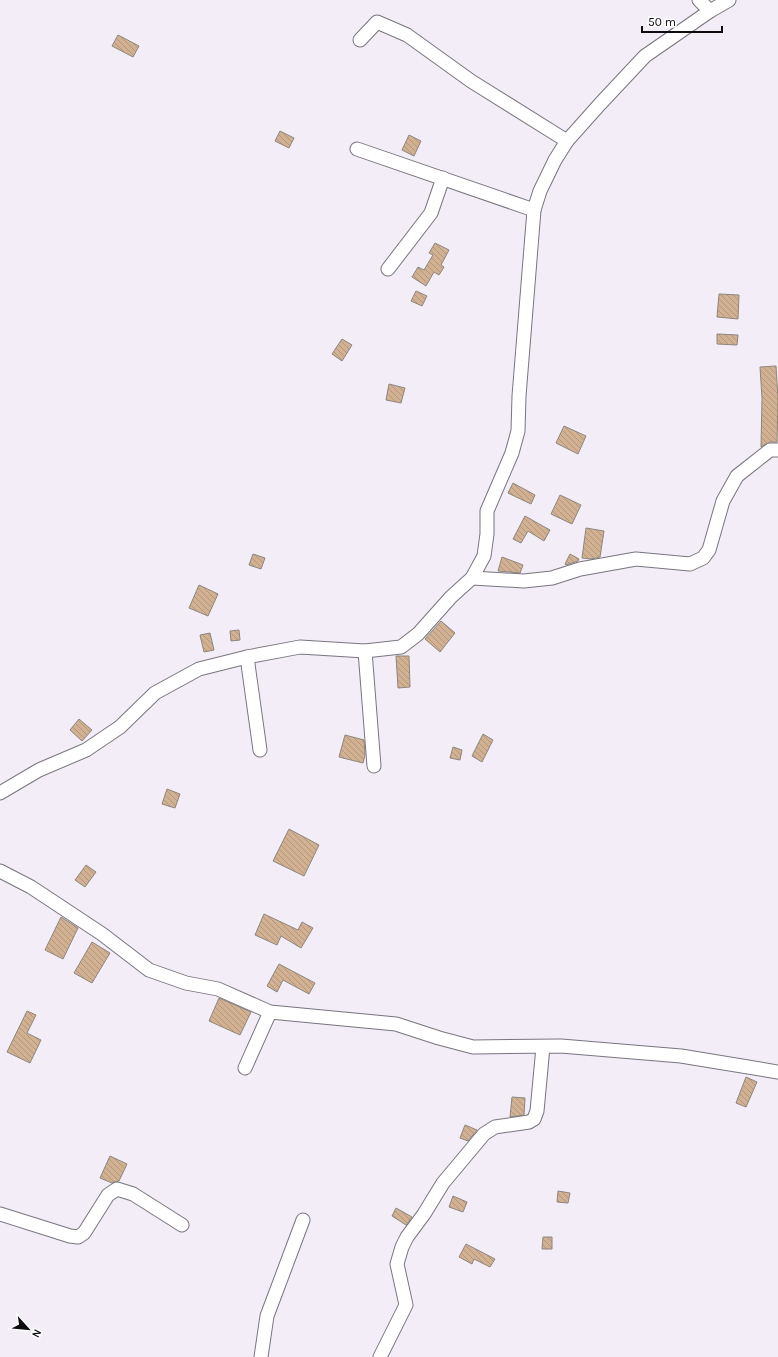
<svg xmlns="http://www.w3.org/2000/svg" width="778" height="1357" font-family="Karla,sans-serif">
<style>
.building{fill:url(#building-back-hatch);stroke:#8d867e}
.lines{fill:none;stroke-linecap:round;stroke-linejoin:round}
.minor-casing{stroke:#79757e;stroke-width:15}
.minor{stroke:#fff;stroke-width:13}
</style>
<defs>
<pattern id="building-back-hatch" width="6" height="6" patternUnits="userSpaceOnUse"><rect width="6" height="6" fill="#d2b192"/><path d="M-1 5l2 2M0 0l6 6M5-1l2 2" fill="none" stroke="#b3977d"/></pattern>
</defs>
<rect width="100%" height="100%" fill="#f2edf7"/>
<g class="building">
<path d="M118 35 139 46 133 57 112 46Z"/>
<path d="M280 131 294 138 289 148 275 141Z"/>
<path d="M409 135 421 141 414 156 402 150Z"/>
<path d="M435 243 449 250 441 265 444 267 439 275 434 272 426 286 412 277 418 267 424 270 433 255 429 253Z"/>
<path d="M416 291 427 296 422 306 411 301Z"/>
<path d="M719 294 739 295 738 319 717 317Z"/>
<path d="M717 334 738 335 737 345 717 344Z"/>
<path d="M342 339 352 345 342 361 332 354Z"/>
<path d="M776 366 778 399 777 442H770L761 447 762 398 760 367Z"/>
<path d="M389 384 405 388 401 403 386 400Z"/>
<path d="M564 426 586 436 578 454 556 443Z"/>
<path d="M513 483 535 495 531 504 508 493Z"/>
<path d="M560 495 581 505 572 524 551 514Z"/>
<path d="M525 516 550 530 544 541 528 531 521 543 513 539Z"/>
<path d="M586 528 604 531 600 557 591 559 582 558Z"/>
<path d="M253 554 265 558 261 569 249 565Z"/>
<path d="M570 554 579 559 578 561 566 565 565 564Z"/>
<path d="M502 557 523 565 520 573 498 571Z"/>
<path d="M199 585 218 594 208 616 189 608Z"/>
<path d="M441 621 455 633 440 652 425 639Z"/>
<path d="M239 630 240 640 231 641 230 631Z"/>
<path d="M210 633 214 650 204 652 200 635Z"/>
<path d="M396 656H409L410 687 398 688Z"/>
<path d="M79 719 92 730 82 741 70 730Z"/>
<path d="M483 734 493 740 482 762 472 756Z"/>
<path d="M345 735 364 740 365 755 363 763 339 757Z"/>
<path d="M453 747 462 750 460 760 450 758Z"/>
<path d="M167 789 180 794 175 808 162 804Z"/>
<path d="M289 829 319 845 304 876 273 861Z"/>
<path d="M86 865 96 872 85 887 75 880Z"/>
<path d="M264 914 298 930 302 922 313 928 301 948 281 936 277 945 255 935Z"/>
<path d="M61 917 78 928 63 959 45 950Z"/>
<path d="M92 942 110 953 92 983 74 973Z"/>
<path d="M279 964 315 983 309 994 283 980 277 992 267 986Z"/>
<path d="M219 998 251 1012 240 1035 209 1021Z"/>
<path d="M27 1011 36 1015 27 1033 41 1040 30 1063 7 1052Z"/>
<path d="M746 1077 757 1082 746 1107 736 1103Z"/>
<path d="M512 1097 525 1098 524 1115 510 1117Z"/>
<path d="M465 1125 477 1130 468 1141 460 1138Z"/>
<path d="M110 1156 127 1164 119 1181 112 1183 100 1178Z"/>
<path d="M558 1191 570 1193 568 1203 557 1202Z"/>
<path d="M453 1196 467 1202 463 1212 449 1207Z"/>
<path d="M396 1208 412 1217 406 1225 392 1216Z"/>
<path d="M543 1237H552V1249H542Z"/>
<path d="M466 1244 495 1259 490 1267 474 1259 472 1264 459 1257Z"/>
</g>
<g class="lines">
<defs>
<g id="minor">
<path d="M699 0 710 11"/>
<path d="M360 40 377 22 407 35 471 81 567 141"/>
<path d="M357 149 534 210"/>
<path d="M388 269 431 213 443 178"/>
<path d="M472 578 524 581 552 578 580 569 636 559 690 564 703 558 709 550 723 501 737 476 770 450H778"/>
<path d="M365 651 374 766"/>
<path d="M247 657 260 750"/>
<path d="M0 793 39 770 86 750 120 727 155 693 199 669 247 657 300 647 365 651 401 647 418 634 451 597 472 578 484 556 487 534V511L512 453 518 431 519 396 534 210 540 191 555 160 567 141 600 104 645 56 710 11 729 0"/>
<path d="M0 871 31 887 102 934 149 970 186 983 218 989 270 1012 396 1024 439 1038 473 1047 561 1046 681 1056 778 1072"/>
<path d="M245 1068 270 1012"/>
<path d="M0 1214 70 1236 78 1237 84 1233 108 1195 117 1189 133 1194 182 1225"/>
<path d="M261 1357 267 1316 303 1220"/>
<path d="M380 1357 406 1305 397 1264 402 1247 407 1237 424 1214 443 1183 484 1134 495 1127 529 1122 534 1119 537 1111 543 1047"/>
</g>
</defs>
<use href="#minor" class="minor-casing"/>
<use href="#minor" class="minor"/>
</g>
<g transform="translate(28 1329) rotate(117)" stroke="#fdfdff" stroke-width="3" paint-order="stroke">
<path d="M0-3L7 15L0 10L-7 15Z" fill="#0d0b0e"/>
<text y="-6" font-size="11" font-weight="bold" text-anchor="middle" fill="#0d0b0e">N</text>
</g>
<path d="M642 26v6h80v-6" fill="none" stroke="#0d0b0e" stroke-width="2"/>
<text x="648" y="26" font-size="12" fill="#0d0b0e" stroke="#fdfdff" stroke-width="3" paint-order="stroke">50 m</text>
</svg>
